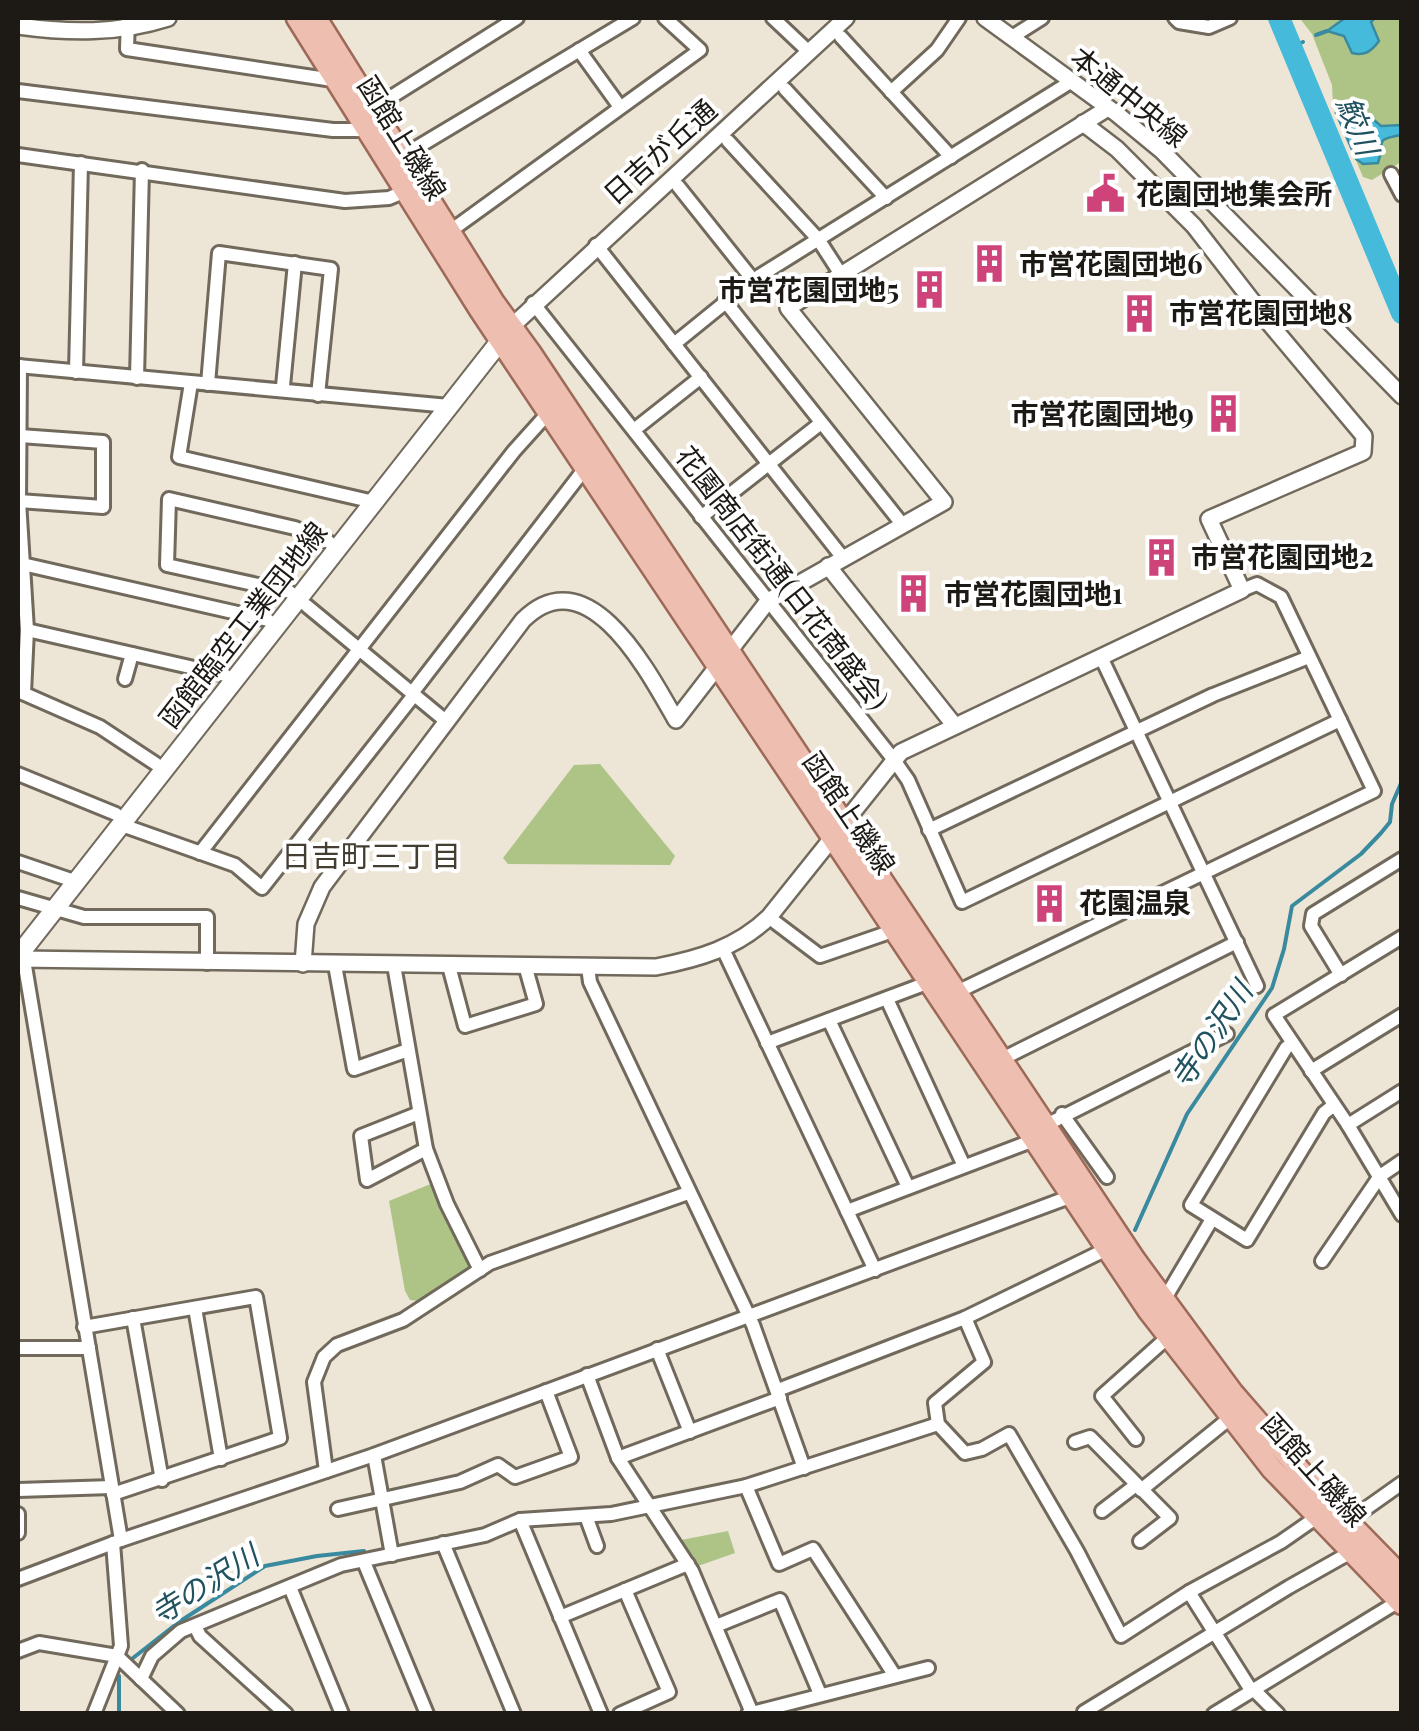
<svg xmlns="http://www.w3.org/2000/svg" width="1419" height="1731" font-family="'Playfair Display','Noto Sans JP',serif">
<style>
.green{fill:#adc486}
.water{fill:#45bada;stroke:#398a9f;stroke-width:2.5}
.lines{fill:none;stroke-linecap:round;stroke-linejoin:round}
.stream{stroke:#398a9f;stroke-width:4}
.river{stroke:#45bada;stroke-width:22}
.minor-casing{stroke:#70695c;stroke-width:18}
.tertiary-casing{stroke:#70695c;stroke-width:20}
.secondary-casing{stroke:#70695c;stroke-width:22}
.primary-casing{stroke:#9d6958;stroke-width:25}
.minor{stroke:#fff;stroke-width:12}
.tertiary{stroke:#fff;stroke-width:15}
.secondary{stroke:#fff;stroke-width:18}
.primary{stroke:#eebfb0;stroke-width:20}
.labels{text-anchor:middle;stroke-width:8;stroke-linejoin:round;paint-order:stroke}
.street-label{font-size:28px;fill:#1d1a15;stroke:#fff}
.poi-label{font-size:28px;font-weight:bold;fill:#1d1a15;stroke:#fff;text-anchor:start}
.water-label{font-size:30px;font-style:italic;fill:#21525f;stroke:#fff}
.neighbourhood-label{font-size:30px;fill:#443d31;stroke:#fff}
</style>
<rect width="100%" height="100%" fill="#ede5d6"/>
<g class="green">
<path d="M1306 18H1401V162L1372 180 1363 177 1333 105 1332 85 1312 34 1301 20Z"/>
<path d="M600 764 675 856 670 865 508 864 503 858 574 765Z"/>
<path d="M433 1183 470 1267 419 1301 410 1300 405 1291 389 1201Z"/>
<path d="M728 1531 735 1553 698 1566 681 1540Z"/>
</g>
<g class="water">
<path d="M1345 18H1375L1371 22 1379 41C1371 52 1364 56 1352 53L1344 36 1327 31Z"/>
<path d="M1350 107 1361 109 1381 126 1401 125V135C1372 140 1386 142 1378 163L1363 164 1356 159 1336 113Z"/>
</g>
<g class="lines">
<g class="stream">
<path d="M1316 35 1327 31"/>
<path d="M1290 47 1303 42"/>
<path d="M1135 1230 1187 1114 1272 988 1284 949 1292 906 1361 854 1381 833 1390 822 1392 804 1402 781"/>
<path d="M133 1658 179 1622 265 1566 317 1556 364 1551"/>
<path d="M119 1676V1714"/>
</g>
<path class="river" d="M1279 18 1402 313"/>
<defs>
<g id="minor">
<path d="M128 18 127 49 333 80"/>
<path d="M773 18 809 52"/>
<path d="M1175 18 1179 22 1209 27 1230 18"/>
<path d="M841 37 951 157"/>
<path d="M1012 37 1042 18"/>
<path d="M579 50 620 107"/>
<path d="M785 89 886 198"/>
<path d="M18 91 333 130H364"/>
<path d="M891 92 937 50 959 18"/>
<path d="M372 109 517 18"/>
<path d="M728 141 818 239 840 273"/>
<path d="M18 155 345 201 389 198 403 192"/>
<path d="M401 157 633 18"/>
<path d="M1391 174 1402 195"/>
<path d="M678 186 753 280"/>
<path d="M449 232 700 50 665 18"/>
<path d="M596 245 843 558"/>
<path d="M725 301 902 524"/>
<path d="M533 303 894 760 908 780 962 902 1340 720"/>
<path d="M1270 324 1310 303"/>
<path d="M674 344 753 280 1072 81"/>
<path d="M18 366 449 406"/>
<path d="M20 366 19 501 27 630 24 693"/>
<path d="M76 372 81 163"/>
<path d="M137 378 142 170"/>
<path d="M191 383 179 457 374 502"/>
<path d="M208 384 219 253 331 269 318 395"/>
<path d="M283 386 295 263"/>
<path d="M639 426 701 377"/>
<path d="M19 501 103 507V442L20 436"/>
<path d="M701 517 821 423"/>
<path d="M18 563 268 620"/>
<path d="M290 592 167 565 169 499 295 528 329 542"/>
<path d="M307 606 447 722"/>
<path d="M27 630 225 675"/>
<path d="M1101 657 1257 986"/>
<path d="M125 679 132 654"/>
<path d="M18 691 100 727 156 764"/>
<path d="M412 693 586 467"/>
<path d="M18 774 116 814"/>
<path d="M122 825 235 865 262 888 414 695"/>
<path d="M929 830 1213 695 1309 657"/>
<path d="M200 853 514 451 550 411"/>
<path d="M18 862 77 882"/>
<path d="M18 898 84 917H207V963"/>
<path d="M775 922 820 956 884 934"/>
<path d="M1402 937 1274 1015 1348 1125 1402 1215"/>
<path d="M723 949 875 1270"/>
<path d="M24 960 121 1540"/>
<path d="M335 965 354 1069 408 1050"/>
<path d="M394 965 426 1149 447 1204 480 1270"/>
<path d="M449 966 465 1026 536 1004 525 965"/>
<path d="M588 967 590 982 753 1325 804 1468"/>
<path d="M1341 975 1311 926 1313 914 1402 859"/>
<path d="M957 992 1374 791 1281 597 1257 584 1242 590"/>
<path d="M887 999 964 1166"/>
<path d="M829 1020 908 1187"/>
<path d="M767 1043 919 986"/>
<path d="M1292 1043 1286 1048 1191 1205 1247 1240 1324 1113 1334 1105"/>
<path d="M1002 1059 1237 942"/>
<path d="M1311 1071 1402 1015"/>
<path d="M419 1113 361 1136 367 1180 426 1149"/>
<path d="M1062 1114 1107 1177"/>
<path d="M1046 1125 1227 1034"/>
<path d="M1348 1125 1402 1091"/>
<path d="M847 1211 1034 1140"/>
<path d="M1322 1261 1380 1176 1402 1161"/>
<path d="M1164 1300 1212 1219"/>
<path d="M195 1308 221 1459"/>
<path d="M133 1318 162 1480"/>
<path d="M965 1318 984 1362 935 1403 938 1424 965 1453 982 1449 1009 1434 1077 1551 1121 1636 1189 1592 1281 1542 1317 1517"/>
<path d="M84 1327 256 1297 280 1438 113 1494"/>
<path d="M18 1348H89"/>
<path d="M657 1349 690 1432"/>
<path d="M587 1375 618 1458 692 1571 752 1713"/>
<path d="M778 1390 965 1318 1111 1247"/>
<path d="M1136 1439 1102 1396 1168 1337"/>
<path d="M1075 1442 1090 1437 1170 1518 1140 1541"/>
<path d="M374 1455 392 1555"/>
<path d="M618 1458 780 1398"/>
<path d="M326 1471 314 1382 324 1357 337 1345 403 1320 490 1263 688 1193"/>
<path d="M746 1486 779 1564 813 1549 895 1676"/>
<path d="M18 1490 112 1487"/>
<path d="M1141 1490 1230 1418"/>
<path d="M338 1509 460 1482 498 1465 515 1477 571 1457 546 1391"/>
<path d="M1102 1511 1136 1485"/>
<path d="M18 1514V1533"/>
<path d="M586 1516 597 1546"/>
<path d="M520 1520 601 1714"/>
<path d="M1347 1522 1402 1483"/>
<path d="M443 1543 514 1714"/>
<path d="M364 1562 427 1714"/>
<path d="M18 1579 121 1540 374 1455 1072 1196"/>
<path d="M290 1587 342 1714"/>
<path d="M1189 1592 1251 1690"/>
<path d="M560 1617 688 1564"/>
<path d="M195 1626 200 1636 286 1714"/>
<path d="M716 1626 780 1600 820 1694"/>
<path d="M18 1651 39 1643 117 1656 178 1714"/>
<path d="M141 1679 152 1656 181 1631 341 1565 485 1535 520 1520 611 1514 746 1486 938 1424"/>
<path d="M1253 1689 1278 1714"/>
<path d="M1084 1712 1289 1587 1351 1552"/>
<path d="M94 1714 121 1646 113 1543"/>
<path d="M620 1714 669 1692 625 1590"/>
<path d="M748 1714 928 1668"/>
<path d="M1214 1714 1399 1601"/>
</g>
<g id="tertiary">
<path d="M985 18 1117 114 1162 151 1402 396"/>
<path d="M18 26C69 33 118 34 168 18"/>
<path d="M511 327 846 18"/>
<path d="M828 566 955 726"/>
<path d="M18 959 656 967C698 959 737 948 769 917L901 752 1242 590 1209 519 1363 452 1364 436 1270 324 1194 226 1117 149 1083 123"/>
<path d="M303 964 306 924 322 887 523 620C588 555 649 673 676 720L768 601 944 502 788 308 1108 108"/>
</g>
<path id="secondary" d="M18 956 508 331"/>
<g id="primary">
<path d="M297 18 480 310 1148 1310 1272 1469 1402 1604"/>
<path d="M316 18 493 301 530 352 1135 1260 1232 1392 1318 1491 1402 1577"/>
</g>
</defs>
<use href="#minor" class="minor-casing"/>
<use href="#tertiary" class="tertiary-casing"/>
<use href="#secondary" class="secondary-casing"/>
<use href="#primary" class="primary-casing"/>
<use href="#minor" class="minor"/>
<use href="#tertiary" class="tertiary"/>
<use href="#secondary" class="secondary"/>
<use href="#primary" class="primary"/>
</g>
<defs>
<symbol id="civic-bare" viewBox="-9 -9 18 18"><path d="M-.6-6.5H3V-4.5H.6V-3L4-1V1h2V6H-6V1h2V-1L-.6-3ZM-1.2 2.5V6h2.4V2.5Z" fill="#ce447a" stroke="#fff" stroke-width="2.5" paint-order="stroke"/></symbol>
<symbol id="building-bare" viewBox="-9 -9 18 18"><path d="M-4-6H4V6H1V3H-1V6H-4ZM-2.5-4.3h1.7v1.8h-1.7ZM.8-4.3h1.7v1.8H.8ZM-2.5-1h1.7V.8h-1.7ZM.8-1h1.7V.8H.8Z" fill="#ce447a" stroke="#fff" stroke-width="2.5" paint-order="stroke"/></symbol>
</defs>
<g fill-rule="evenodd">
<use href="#civic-bare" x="1078" y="166" width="55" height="55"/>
<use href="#building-bare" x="962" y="236" width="55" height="55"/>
<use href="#building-bare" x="902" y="262" width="55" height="55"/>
<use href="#building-bare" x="1112" y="286" width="55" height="55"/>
<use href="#building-bare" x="1196" y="386" width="55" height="55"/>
<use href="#building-bare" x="1134" y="530" width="55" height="55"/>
<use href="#building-bare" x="886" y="566" width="55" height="55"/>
<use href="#building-bare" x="1022" y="876" width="55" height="55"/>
</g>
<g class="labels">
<g class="street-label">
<text transform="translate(1129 97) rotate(39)" y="10">本通中央線</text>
<text transform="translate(402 138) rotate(58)" y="10">函館上磯線</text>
<text transform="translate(660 152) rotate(-42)" y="10">日吉が丘通</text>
<text transform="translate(782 578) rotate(52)" y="10">花園商店街通(日花商盛会)</text>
<text transform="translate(243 625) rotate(-52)" y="10">函館臨空工業団地線</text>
<text transform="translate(849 813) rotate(56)" y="10">函館上磯線</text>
<text transform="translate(1314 1470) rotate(48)" y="10">函館上磯線</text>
</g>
<g class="poi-label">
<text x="1136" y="204">花園団地集会所</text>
<text x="1019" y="274">市営花園団地6</text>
<text x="899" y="300" text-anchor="end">市営花園団地5</text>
<text x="1169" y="323">市営花園団地8</text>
<text x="1194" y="424" text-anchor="end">市営花園団地9</text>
<text x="1191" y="567">市営花園団地2</text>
<text x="944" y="604">市営花園団地1</text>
<text x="1079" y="913">花園温泉</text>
</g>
<g class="water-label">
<text transform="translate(1357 126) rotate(68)" y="10">鮫川</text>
<text transform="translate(1212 1035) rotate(-56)" y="10">寺の沢川</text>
<text transform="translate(205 1585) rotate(-32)" y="10">寺の沢川</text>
</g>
<g class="neighbourhood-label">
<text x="371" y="867">日吉町三丁目</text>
</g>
</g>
<rect width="1419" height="1731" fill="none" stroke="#1d1a15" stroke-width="40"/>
</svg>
